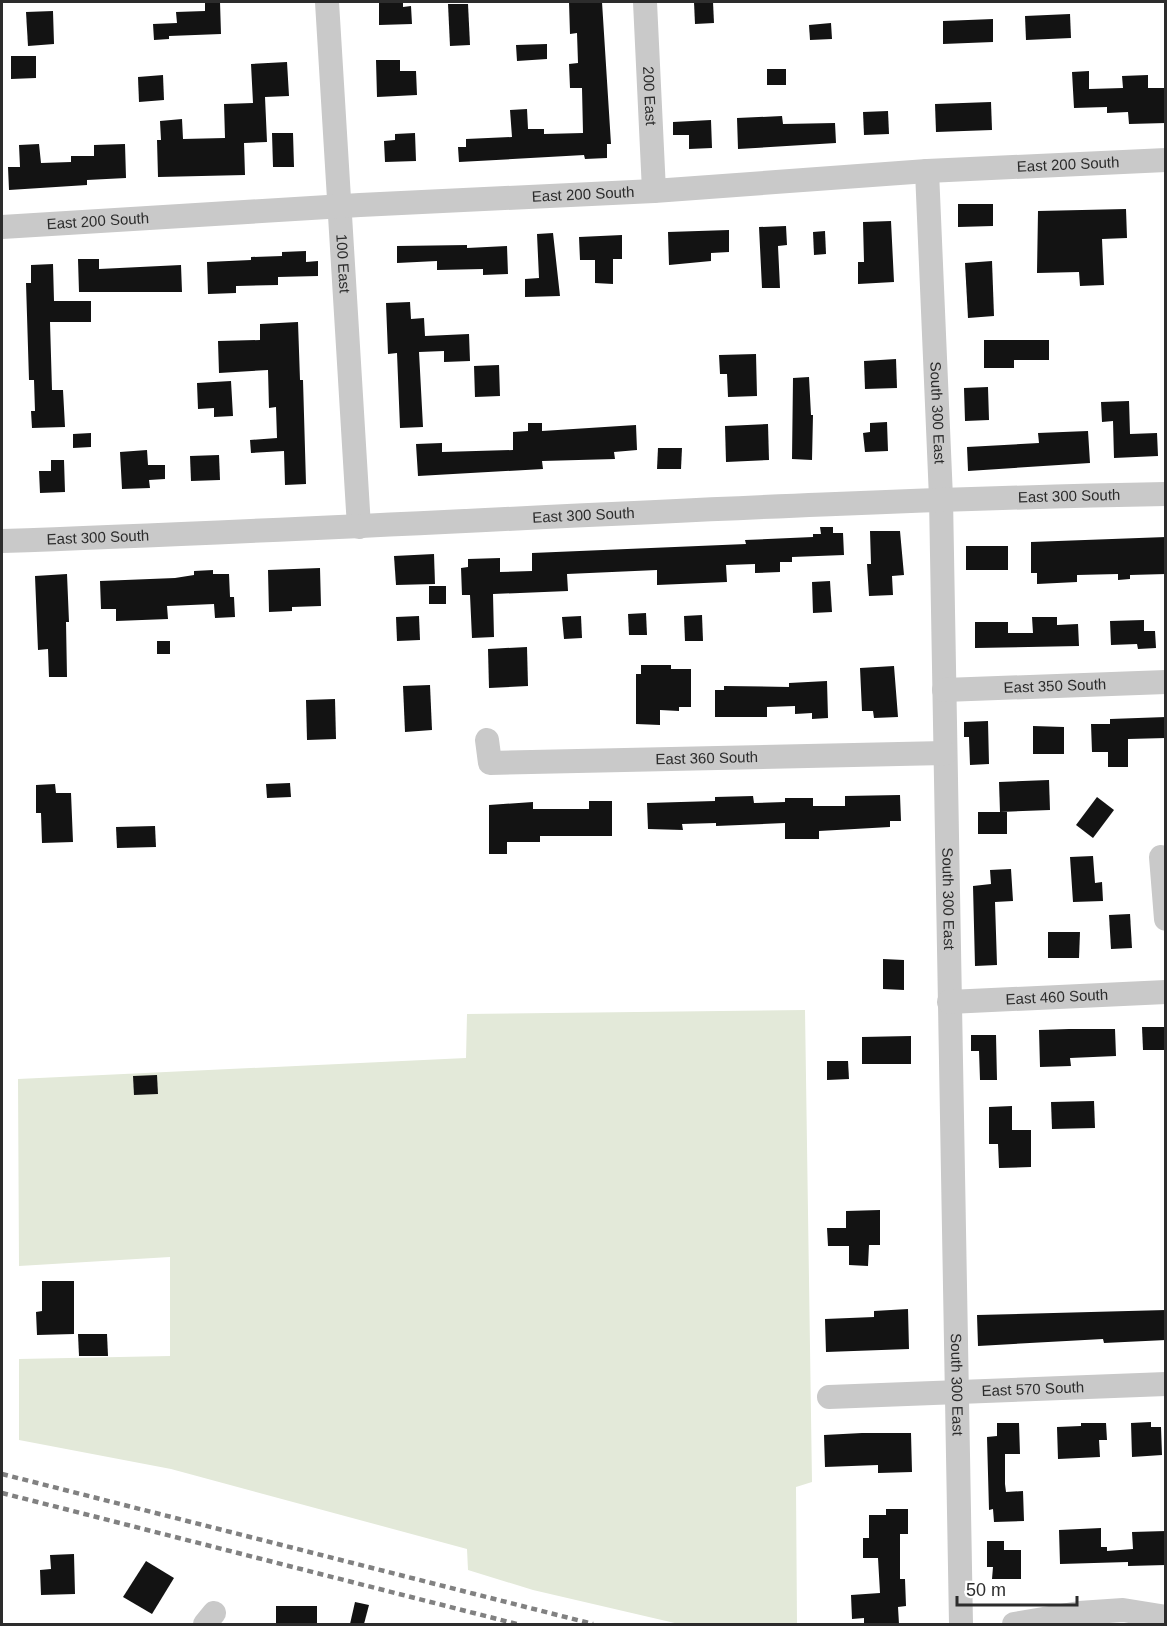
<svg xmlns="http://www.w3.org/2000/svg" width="1167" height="1626" font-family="Helvetica,sans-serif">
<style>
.green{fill:#e3e9d9}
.building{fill:#131313}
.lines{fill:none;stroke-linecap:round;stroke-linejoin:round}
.minor{stroke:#c9c9c9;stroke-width:24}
.rail{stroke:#818181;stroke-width:4.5;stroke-dasharray:6 4.5;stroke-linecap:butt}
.labels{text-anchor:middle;stroke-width:6;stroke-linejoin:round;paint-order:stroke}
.street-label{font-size:15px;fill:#2c2c2c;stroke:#fff}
</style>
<rect width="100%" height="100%" fill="#fff"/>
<path class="green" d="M805 1010 812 1482 796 1487 797 1624H679L533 1590 468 1570 467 1549 171 1469 19 1440V1359L170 1356V1257L19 1266 18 1079 466 1058 467 1014Z"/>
<g class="building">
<path d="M205 2H220L221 34 169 36V39L154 40 153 24 177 23 176 12 205 11Z"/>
<path d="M379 2H403V7L411 6 412 24 379 25Z"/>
<path d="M569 2H602L611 144H607V158L585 159 584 155 459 162 458 147H466V139L512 137 510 110 527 109 528 129H544V134L583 133 582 88H570L569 64 578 63 577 33 570 34Z"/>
<path d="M694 2H713L714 23 695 24Z"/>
<path d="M448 4H468L470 45 450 46Z"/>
<path d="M53 11 54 44 28 46 26 12Z"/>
<path d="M1070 14 1071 38 1026 40 1025 16Z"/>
<path d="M993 19V42L943 44V21Z"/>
<path d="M831 23 832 39 810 40 809 25Z"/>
<path d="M547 44V59L517 61 516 45Z"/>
<path d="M11 56H36V78L11 79Z"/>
<path d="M376 60H400V71H416L417 95 377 97Z"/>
<path d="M287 62 289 96 265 97 267 142 244 143 245 175 158 177 157 140H161L160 121 182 119 183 139 225 138 224 104 253 103 251 64Z"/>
<rect x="767" y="69" width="19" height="16"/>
<path d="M1089 71V89L1123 88 1122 76 1148 75V88H1166V123L1129 124 1128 112 1107 113V107L1074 108 1072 72Z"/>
<path d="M163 75 164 100 139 102 138 77Z"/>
<path d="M991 102 992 130 936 132 935 104Z"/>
<path d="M888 111 889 134 864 135 863 112Z"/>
<path d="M782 116 783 124 835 123 836 143 738 149 737 118Z"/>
<path d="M711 120 712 148 689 149V135H673V122Z"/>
<path d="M272 133H293L294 167H273Z"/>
<path d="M415 133 416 161 385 162 384 141 395 140V134Z"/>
<path d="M39 144 41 163 71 162V156H94V145L125 144 126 178 87 180V185L9 190 8 167H20L19 145Z"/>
<path d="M958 204H993V226L958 227Z"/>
<path d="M1126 209 1127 238 1102 239 1104 285 1080 286 1079 272 1037 273 1038 211Z"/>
<path d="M891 221 894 282 858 284V262H864L863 222Z"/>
<path d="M786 226 787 245 778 246 780 288H762L759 227Z"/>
<path d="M729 230V252L711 253V261L669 265 668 232Z"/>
<path d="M825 231 826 254 814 255 813 232Z"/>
<path d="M553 233 560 296 525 297V279L539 278 537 234Z"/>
<path d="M622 235V259H613V284L595 283V260H580L579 237Z"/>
<path d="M467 245V248L507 246 508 274 483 275V269L437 270V261L397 263V246Z"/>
<path d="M306 251V262L318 261V276L278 277V285L236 286V293L208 294 207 262 251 260V257L282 256V252Z"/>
<path d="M78 259H99V269L181 265 182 292H79Z"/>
<path d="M992 261 994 316 968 318 965 263Z"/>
<path d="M53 264 54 301H91V322H50L52 390H63L65 427 32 428 31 411H35L34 380H29L26 283H31V265Z"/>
<path d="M410 302 411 319 424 318 425 336 469 334 470 361 444 362V351L419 352 423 427 400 428 397 353 388 354 386 303Z"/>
<path d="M298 322 300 380H303L306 484 285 485 284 451 251 453 250 440 277 438 276 407 269 408 268 370 219 373 218 341 260 340V324Z"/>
<path d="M984 340H1049V360H1014V368H984Z"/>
<path d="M756 354 757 396 728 397 727 374H720L719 355Z"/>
<path d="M896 359 897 388 865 389 864 361Z"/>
<path d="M499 365 500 396 475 397 474 366Z"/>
<path d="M809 377 811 415H813L812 460 792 459 793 378Z"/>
<path d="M231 381 233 416 214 417V408L198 409 197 383Z"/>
<path d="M988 387 989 420 965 421 964 388Z"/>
<path d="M1129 401 1130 434 1157 433 1158 456 1114 458 1113 421 1102 422 1101 402Z"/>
<path d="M887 422 888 451 865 452 863 433 870 432V423Z"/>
<path d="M528 423H542V431L636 425 637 450 614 452 615 459 542 461 543 469 418 476 416 444 442 443V452L513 450V432L528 431Z"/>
<path d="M768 424 769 460 726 462 725 426Z"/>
<path d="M1088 431 1090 463 968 471 967 447 1039 443 1038 433Z"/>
<path d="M91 433V447L73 448V434Z"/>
<path d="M658 448H682L681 469H657Z"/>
<path d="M147 450 148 465H165V479L149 480 150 488 122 489 120 452Z"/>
<path d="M219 455 220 480 191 481 190 456Z"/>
<path d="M51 460H64L65 492 40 493 39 471H51Z"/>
<path d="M820 527H833V533H843L844 555 792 557V562H780V572L755 573V564L726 565 727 582 657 585V570L567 574 568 591 493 594 494 637 472 638 470 595H462L461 568 468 567V559L500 558V572L532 571V553L746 544 745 540 813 537V534H821Z"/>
<path d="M870 531H900L904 575 892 576 893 595 869 596 867 564H871Z"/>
<path d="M1166 537V574L1130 575V579L1118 580V574L1077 575V582L1037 584V573H1031V542Z"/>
<rect x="966" y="546" width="42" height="24"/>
<path d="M434 554 435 584 396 585 394 556Z"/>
<path d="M320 568 321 606 292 607V611L269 612 268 570Z"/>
<path d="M213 570V574H229L230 597H234L235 617 215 618 214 604 167 606 168 619 116 621V609H101L100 581 175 578 194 575V571Z"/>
<path d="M67 574 69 622H66L67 677H49L48 649 38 650 35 576Z"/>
<path d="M830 581 832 612 813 613 812 582Z"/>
<rect x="429" y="586" width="17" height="18"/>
<path d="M646 613 647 635H629L628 614Z"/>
<path d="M702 615 703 641H685L684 616Z"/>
<path d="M419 616 420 640 397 641 396 617Z"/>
<path d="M581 616 582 638 564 639 562 617Z"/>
<path d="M1032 617H1057V625L1078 624 1079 646 975 648V622H1008V633H1033Z"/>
<path d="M1144 620V631H1155L1156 648 1138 649 1137 644 1111 645 1110 621Z"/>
<rect x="157" y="641" width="13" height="13"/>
<path d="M527 647 528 686 489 688 488 649Z"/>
<path d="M641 665H671V669H691V707H679V711L660 710V725L636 724V674H641Z"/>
<path d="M894 666 898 717 874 718 873 711H862L860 668Z"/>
<path d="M827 681 828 718 812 719V713L795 714V706L767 707V717H715V690H724V686L789 687V683Z"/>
<path d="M430 685 432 730 405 732 403 686Z"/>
<path d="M335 699 336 739 307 740 306 700Z"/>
<path d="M1166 717V738L1128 739V767H1108V752H1092L1091 724H1110V719Z"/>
<path d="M988 721 989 764 970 765 969 737H964V722Z"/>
<path d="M1033 726 1064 727V754H1033Z"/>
<path d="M1049 780 1050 810 1000 812 999 782Z"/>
<path d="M290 783 291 797 267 798 266 784Z"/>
<path d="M55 784 56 793H71L73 842 42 843 41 813H36V785Z"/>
<path d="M900 795 901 821H890V827L819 831V839H785V823L716 826V823L682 824 683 830 648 829 647 803 715 801V797L753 796 754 803 785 802V798H813V806H845V796Z"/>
<path d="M1097 797 1114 810 1093 838 1076 825Z"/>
<path d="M589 801H612V836H540V842H507V854H489V805L533 802V809H589Z"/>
<rect x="978" y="812" width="29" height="22"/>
<path d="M155 826 156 847 117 848 116 827Z"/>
<path d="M1093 856 1095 883 1102 882 1103 901 1073 902 1070 857Z"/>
<path d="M1011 869 1013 901 995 902 997 965 975 966 973 886 991 884 990 870Z"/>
<path d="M1130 914 1132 948 1111 949 1109 915Z"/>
<path d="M1048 932H1080L1079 958H1048Z"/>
<path d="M883 959 904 960V990L883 989Z"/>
<path d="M1142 1027H1166V1050H1143Z"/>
<path d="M1069 1029H1115L1116 1056 1070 1058 1071 1066 1040 1067 1039 1030Z"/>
<path d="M971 1035H996L997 1080H980L979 1051H971Z"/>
<path d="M911 1036V1064H862V1037Z"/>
<path d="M827 1061H848L849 1079 827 1080Z"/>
<path d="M157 1075 158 1094 134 1095 133 1076Z"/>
<path d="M1094 1101 1095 1128 1052 1129 1051 1102Z"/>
<path d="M1012 1106V1130H1031V1167L999 1168 998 1144H989V1107Z"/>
<path d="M880 1210V1245H869L868 1266 849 1265V1246H828L827 1228H846V1211Z"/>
<path d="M42 1281H74V1334L37 1335 36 1312 42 1311Z"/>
<path d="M908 1309 909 1349 826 1352 825 1319 874 1317V1311Z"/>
<path d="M1166 1310V1340L1104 1343 1103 1339 978 1346 977 1315Z"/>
<path d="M78 1334H107L108 1356H79Z"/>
<path d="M1151 1422V1427H1161L1162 1455 1132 1457 1131 1423Z"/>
<path d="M997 1423H1019L1020 1454H1005V1484L1006 1492 1023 1491 1024 1521 994 1522 993 1509 989 1510 987 1437 997 1436Z"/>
<path d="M1081 1423H1106L1107 1440H1099L1100 1457 1058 1459 1057 1427 1081 1426Z"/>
<path d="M862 1433H911L912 1472 878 1473V1465L825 1467 824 1435Z"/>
<path d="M886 1509H908V1534H900V1579H905L906 1606 898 1607 899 1624H864V1618L852 1619 851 1595 880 1593 878 1558H863V1538H869V1515H886Z"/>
<path d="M1101 1528V1547H1107V1551L1133 1549 1132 1532 1166 1531V1565L1128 1566V1562L1060 1564 1059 1530Z"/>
<path d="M987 1541H1004V1550H1021V1579H992L993 1567H987Z"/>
<path d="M74 1554 75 1594 41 1595 40 1570 51 1569 50 1555Z"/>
<path d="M146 1561 174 1578 152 1614 123 1597Z"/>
<path d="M355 1602 369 1605 364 1624H350Z"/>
<rect x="276" y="1606" width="41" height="18"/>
</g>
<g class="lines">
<g class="minor">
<path id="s1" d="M327 2 359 527"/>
<path id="s2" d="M645 2 654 191"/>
<path id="s3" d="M927 171 941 498 961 1624"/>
<path id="s4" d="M2 227 360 205 654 191 927 171 1166 160"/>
<path id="s5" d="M2 541C390 528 777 501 1166 494"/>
<path id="s6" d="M944 690 1166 682"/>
<path id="s7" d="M487 740 490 763 945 753"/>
<path d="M1161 857 1166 919"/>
<path id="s8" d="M949 1002 1166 992"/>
<path id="s9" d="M829 1397 1166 1384"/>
<path d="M205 1624 214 1613"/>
<path d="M1014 1624 1079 1613 1123 1610 1166 1617"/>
</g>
<g class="rail">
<path d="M2 1474 593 1624"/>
<path d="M2 1493 517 1624"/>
</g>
</g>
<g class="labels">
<g class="street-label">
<text dy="5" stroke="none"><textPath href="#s2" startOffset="94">200 East</textPath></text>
<text dy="5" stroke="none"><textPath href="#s4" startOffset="1068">East 200 South</textPath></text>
<text dy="5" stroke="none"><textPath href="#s4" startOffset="582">East 200 South</textPath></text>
<text dy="5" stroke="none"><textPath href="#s4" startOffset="96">East 200 South</textPath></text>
<text dy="5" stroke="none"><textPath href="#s1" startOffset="262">100 East</textPath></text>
<text dy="5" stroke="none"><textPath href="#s3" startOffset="242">South 300 East</textPath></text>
<text dy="5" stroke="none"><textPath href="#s5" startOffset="1068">East 300 South</textPath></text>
<text dy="5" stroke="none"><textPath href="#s5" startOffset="582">East 300 South</textPath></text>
<text dy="5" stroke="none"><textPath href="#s5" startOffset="96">East 300 South</textPath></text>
<text dy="5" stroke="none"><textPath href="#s6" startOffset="111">East 350 South</textPath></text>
<text dy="5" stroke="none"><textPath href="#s7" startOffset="240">East 360 South</textPath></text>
<text dy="5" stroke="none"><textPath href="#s3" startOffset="728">South 300 East</textPath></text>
<text dy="5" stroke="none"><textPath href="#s8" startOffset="108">East 460 South</textPath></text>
<text dy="5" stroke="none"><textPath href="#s3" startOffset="1214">South 300 East</textPath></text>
<text dy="5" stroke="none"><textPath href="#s9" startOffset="204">East 570 South</textPath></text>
</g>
</g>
<rect width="1167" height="1626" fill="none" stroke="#2c2c2c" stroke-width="6"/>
<path d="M957 1596v9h120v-9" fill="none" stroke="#2c2c2c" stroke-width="3"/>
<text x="966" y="1596" font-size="18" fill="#2c2c2c" stroke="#ffffff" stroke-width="4.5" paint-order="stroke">50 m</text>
</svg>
